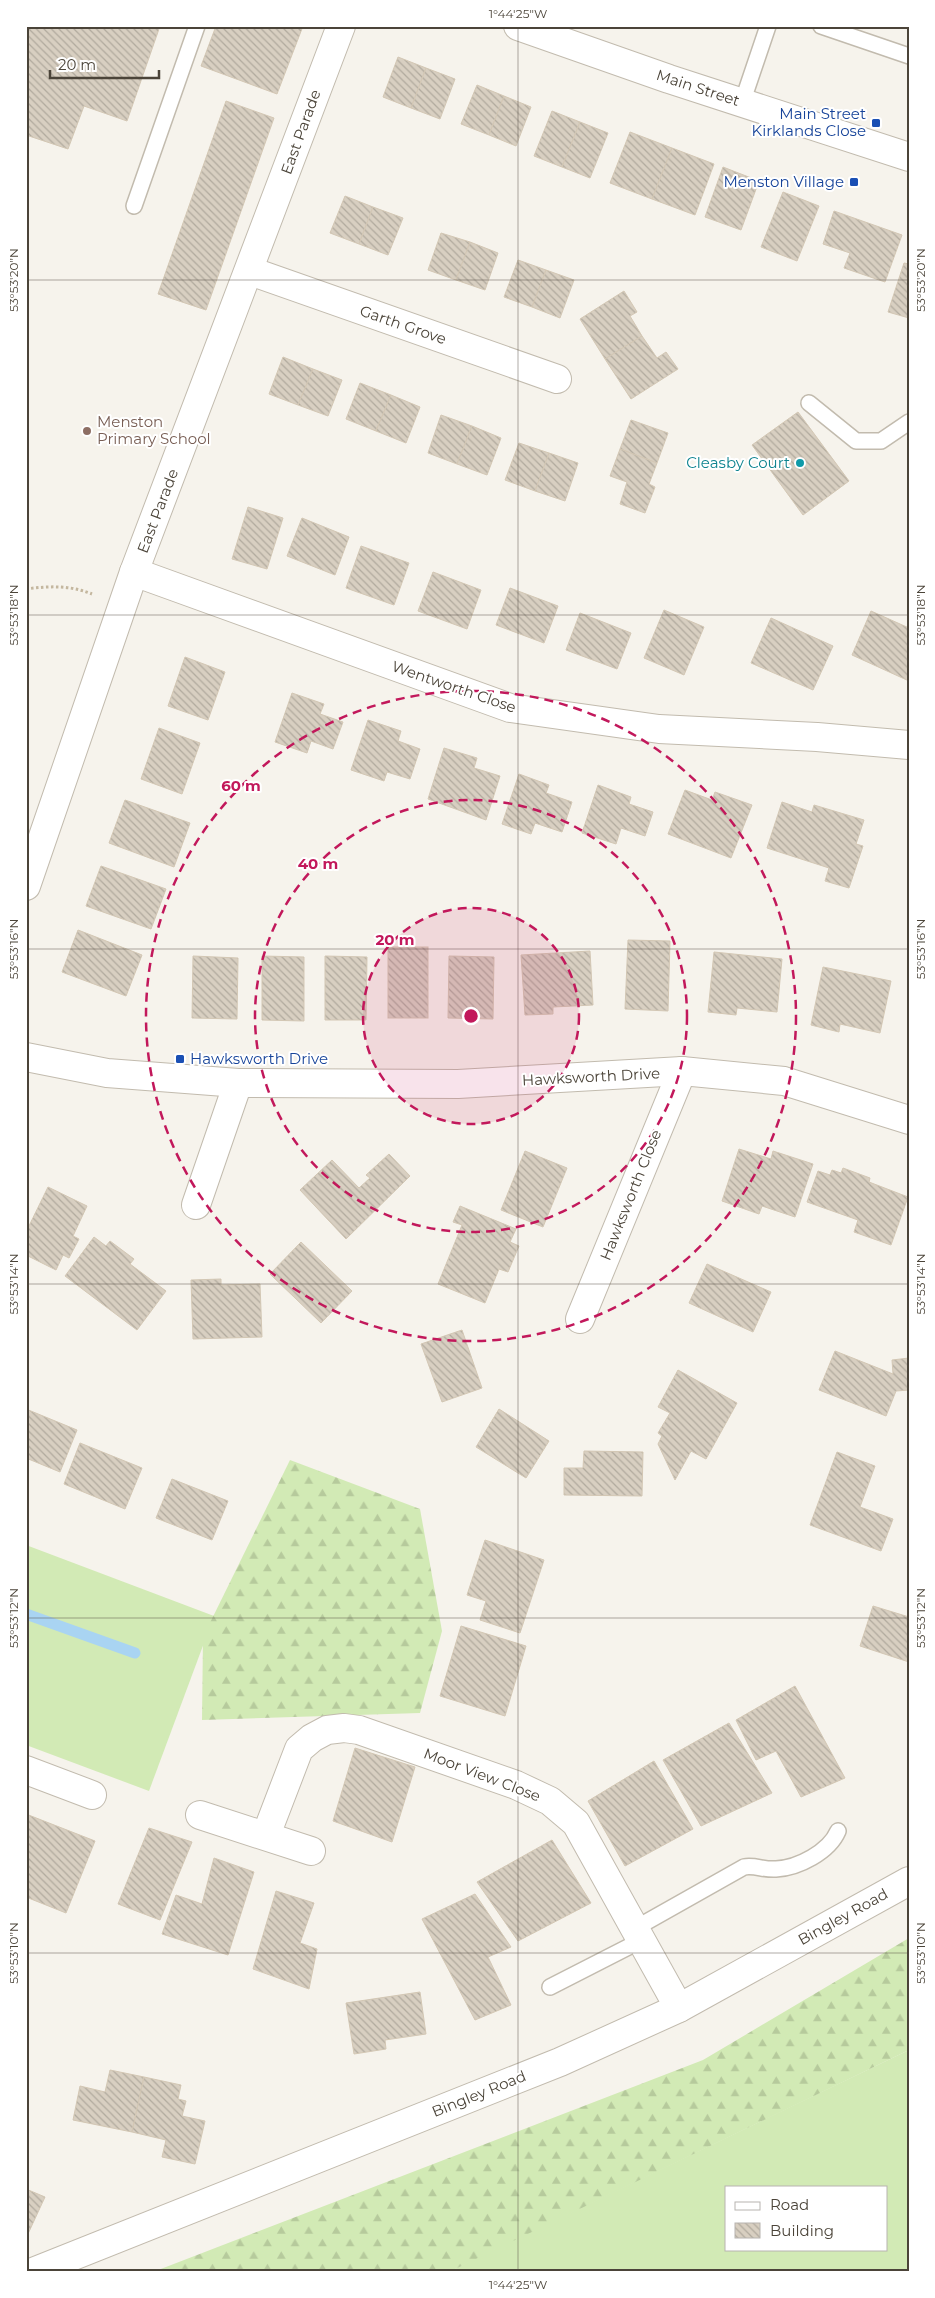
<svg xmlns="http://www.w3.org/2000/svg" width="935" height="2298" font-family="Montserrat,sans-serif">
<style>
.grass{fill:#d2eab5;fill-rule:evenodd}
.forest{fill:url(#forest-firs)}
.lines{fill:none;stroke-linecap:round;stroke-linejoin:round}
.stream{stroke:#a9d4f2;stroke-width:11}
.building{fill:url(#building-back-hatch);stroke:#d3c7b4}
.service-casing{stroke:#c2bbae;stroke-width:18}
.minor-casing{stroke:#c2bbae;stroke-width:30}
.tertiary-casing{stroke:#c2bbae;stroke-width:30}
.path{stroke:#c4b79f;stroke-width:3;stroke-dasharray:2.5 2.5;stroke-linecap:butt}
.service{stroke:#fff;stroke-width:15}
.minor{stroke:#fff;stroke-width:28}
.tertiary{stroke:#fff;stroke-width:28}
.ticks{fill:none;stroke:#4b4439;stroke-width:1;stroke-opacity:0.45}
.ring{fill:none;stroke:#c2185b;stroke-width:2.5;stroke-dasharray:9 6}
.transit-dot{fill:#1a4fb4;stroke:#fff;stroke-width:2}
.education-dot{fill:#8d6e63;stroke:#fff;stroke-width:2}
.culture-dot{fill:#0f9aa8;stroke:#fff;stroke-width:2}
.labels{text-anchor:middle;stroke-width:4;stroke-linejoin:round;paint-order:stroke}
.street-label{font-size:15px;fill:#4b4439;stroke:#fff}
.transit-label{font-size:15px;fill:#164399;stroke:#fff;text-anchor:end}
.education-label{font-size:15px;fill:#785e54;stroke:#fff;text-anchor:start}
.culture-label{font-size:15px;fill:#0d838f;stroke:#fff;text-anchor:end}
.centre{fill:#c2185b;stroke:#fff;stroke-width:2.5}
.ring-label{font-size:15px;text-anchor:middle;font-weight:bold;fill:#c2185b;stroke:#fff;stroke-width:4;stroke-linejoin:round;paint-order:stroke}
.neatline{fill:none;stroke:#4b4439;stroke-width:2}
.ticks-label{font-size:12px;text-anchor:middle;fill:#4b4439}
</style>
<defs>
<pattern id="forest-firs" width="22" height="20" patternUnits="userSpaceOnUse" patternTransform="scale(1.25)"><rect width="22" height="20" fill="#d2eab5"/><path d="M5 1l3.5 6h-7zM16 11l3.5 6h-7z" fill="#b6ca9c"/></pattern>
<pattern id="building-back-hatch" width="6" height="6" patternUnits="userSpaceOnUse" patternTransform="scale(1.25)"><rect width="6" height="6" fill="#d8cfc1"/><path d="M-1 5l2 2M0 0l6 6M5-1l2 2" fill="none" stroke="#b1aa9e"/></pattern>
</defs>
<rect width="100%" height="100%" fill="#f6f3ec"/>
<g class="grass">
<path d="M26 1545 214 1616 149 1791 26 1745Z"/>
<path d="M909 2050V2272H449L478 2257ZM726 2187H886V2249H726Z"/>
</g>
<g class="forest">
<path d="M290 1460 420 1509 442 1631 420 1713 202 1720 203 1637Z"/>
<path d="M909 1938V2050L449 2272H153L703 2060Z"/>
</g>
<g class="lines">
<path class="stream" d="M26 1614 135 1653"/>
</g>
<g class="building">
<path d="M26 26H160L127 121 84 106 68 149 26 135Z"/>
<path d="M216 26H303L277 94 201 66Z"/>
<path d="M398 57 426 68 411 108 383 97Z"/>
<path d="M426 68 455 79 440 119 411 108Z"/>
<path d="M477 85 504 96 489 135 461 124Z"/>
<path d="M504 96 531 107 516 146 489 135Z"/>
<path d="M226 101 274 118 206 310 158 294Z"/>
<path d="M552 111 580 122 562 167 534 156Z"/>
<path d="M580 122 608 133 590 178 562 167Z"/>
<path d="M630 132 672 148 652 199 610 183Z"/>
<path d="M672 148 714 164 695 215 652 199Z"/>
<path d="M723 167 759 181 741 230 705 217Z"/>
<path d="M783 192 819 206 797 261 761 247Z"/>
<path d="M345 196 373 207 359 244 330 233Z"/>
<path d="M373 207 403 218 388 255 359 244Z"/>
<path d="M834 211 902 235 885 282 844 268 850 253 823 244Z"/>
<path d="M441 233 470 242 456 280 428 270Z"/>
<path d="M470 242 498 253 485 290 456 280Z"/>
<path d="M518 260 546 270 532 307 504 297Z"/>
<path d="M904 263 909 264V318L888 312Z"/>
<path d="M546 270 574 280 560 318 532 307Z"/>
<path d="M624 291 637 312 630 316 642 336 605 359 580 319Z"/>
<path d="M642 336 657 358 666 352 678 369 631 399 605 359Z"/>
<path d="M283 357 313 369 298 405 269 394Z"/>
<path d="M313 369 342 380 328 416 298 405Z"/>
<path d="M360 383 391 395 376 431 346 419Z"/>
<path d="M391 395 420 407 406 443 376 431Z"/>
<path d="M798 412 849 481 803 515 752 445Z"/>
<path d="M441 415 472 426 457 464 428 453Z"/>
<path d="M631 420 668 433 657 463 620 449Z"/>
<path d="M472 426 501 438 487 475 457 464Z"/>
<path d="M519 443 549 453 535 491 505 480Z"/>
<path d="M620 449 657 463 649 484 655 487 645 513 620 504 627 482 610 476Z"/>
<path d="M549 453 578 463 565 501 535 491Z"/>
<path d="M248 507 283 518 267 569 232 559Z"/>
<path d="M302 518 349 537 335 575 287 556Z"/>
<path d="M361 546 409 563 394 605 346 588Z"/>
<path d="M433 572 481 590 467 629 418 611Z"/>
<path d="M510 588 558 606 544 643 496 625Z"/>
<path d="M664 610 704 627 684 675 644 658Z"/>
<path d="M871 611 909 628V681L852 655Z"/>
<path d="M580 613 631 633 617 669 566 650Z"/>
<path d="M771 618 833 646 813 690 751 663Z"/>
<path d="M185 657 225 672 208 720 168 706Z"/>
<path d="M292 693 324 704 320 714 343 722 333 749 311 741 307 753 275 742Z"/>
<path d="M368 720 401 731 398 741 420 749 410 779 387 772 384 781 351 770Z"/>
<path d="M159 728 200 743 182 794 141 779Z"/>
<path d="M444 748 477 758 474 768 500 776 486 820 428 799Z"/>
<path d="M519 774 549 785 546 793 572 802 562 832 535 823 531 834 502 824Z"/>
<path d="M598 785 631 797 629 804 653 812 645 836 621 828 616 844 582 833Z"/>
<path d="M685 790 712 800 715 792 752 805 731 858 668 834Z"/>
<path d="M125 800 190 823 174 867 109 843Z"/>
<path d="M782 802 812 812 814 805 864 820 856 844 863 846 849 888 825 881 829 868 767 848Z"/>
<path d="M101 866 166 889 151 929 86 906Z"/>
<path d="M78 930 142 955 126 996 62 972Z"/>
<path d="M628 940 670 941 668 1011 625 1009Z"/>
<rect x="388" y="947" width="40" height="71"/>
<path d="M590 951 593 1005 553 1007V1014L525 1015 521 955Z"/>
<path d="M714 952 782 959 777 1012 737 1008 736 1015 708 1012Z"/>
<path d="M193 956 238 958 237 1019 192 1018Z"/>
<path d="M262 956 304 957V1021L262 1020Z"/>
<path d="M325 956 367 957 366 1020H325Z"/>
<path d="M449 956 494 957 493 1019 448 1018Z"/>
<path d="M823 967 891 981 880 1033 840 1024 839 1032 811 1025Z"/>
<path d="M739 1149 771 1159 773 1151 813 1164 795 1217 762 1206 759 1214 722 1201Z"/>
<path d="M525 1151 567 1168 543 1227 501 1210Z"/>
<path d="M389 1154 410 1176 346 1239 300 1190 332 1160 359 1188 370 1178 366 1175Z"/>
<path d="M843 1168 870 1178 869 1182 908 1197 891 1245 854 1232 858 1220 807 1202 818 1171 830 1175 832 1170 841 1173Z"/>
<path d="M48 1187 87 1206 73 1236 79 1239 69 1258 63 1255 56 1270 26 1255V1232Z"/>
<path d="M460 1206 516 1229 510 1242 519 1246 508 1272 499 1269 485 1303 438 1284 462 1225 453 1222Z"/>
<path d="M94 1237 106 1246 110 1241 134 1259 130 1264 166 1291 137 1330 65 1276Z"/>
<path d="M301 1242 352 1291 321 1323 270 1274Z"/>
<path d="M707 1264 771 1292 753 1332 689 1303Z"/>
<path d="M221 1279V1285L260 1284 262 1337 193 1339 191 1280Z"/>
<path d="M462 1330 482 1388 442 1402 421 1344Z"/>
<path d="M835 1351 893 1374 892 1360 909 1358V1390L896 1391 886 1416 819 1390Z"/>
<path d="M678 1370 737 1403 706 1459 691 1451 675 1480 658 1444 662 1436 658 1433 670 1413 658 1407Z"/>
<path d="M26 1409 77 1430 60 1472 26 1458Z"/>
<path d="M499 1409 549 1441 526 1478 476 1447Z"/>
<path d="M80 1443 142 1468 125 1509 64 1484Z"/>
<path d="M584 1451 643 1452 642 1496 564 1495V1468H583Z"/>
<path d="M837 1452 875 1466 860 1507 893 1519 881 1551 810 1525Z"/>
<path d="M172 1479 228 1501 212 1540 156 1518Z"/>
<path d="M485 1540 544 1560 520 1633 480 1620 486 1601 467 1595Z"/>
<path d="M873 1606 909 1617V1662L860 1646Z"/>
<path d="M461 1626 526 1646 505 1716 440 1696Z"/>
<path d="M795 1686 845 1778 801 1797 776 1751 756 1760 736 1720Z"/>
<path d="M729 1723 772 1793 701 1826 663 1760Z"/>
<path d="M355 1748 415 1767 392 1842 333 1821Z"/>
<path d="M654 1761 693 1829 625 1866 588 1801Z"/>
<path d="M26 1814 95 1841 66 1913 26 1897Z"/>
<path d="M149 1828 192 1842 160 1920 118 1904Z"/>
<path d="M552 1840 591 1903 518 1941 477 1882Z"/>
<path d="M214 1858 254 1872 228 1955 162 1934 176 1895 202 1904Z"/>
<path d="M276 1891 314 1903 300 1943 317 1949 309 1989 253 1969Z"/>
<path d="M475 1894 511 1947 488 1957 511 2005 475 2020 422 1919Z"/>
<path d="M420 1992 426 2034 385 2040 386 2049 354 2054 346 2003Z"/>
<path d="M110 2070 144 2077 132 2132 73 2120 80 2086 105 2092Z"/>
<path d="M144 2077 181 2085 178 2099 186 2101 182 2116 205 2121 195 2164 162 2157 166 2140 132 2132Z"/>
<path d="M26 2189 45 2197 27 2236H26Z"/>
</g>
<g class="lines">
<defs>
<g id="service">
<path d="M821 26 909 56"/>
<path d="M742 103 768 26"/>
<path d="M134 206 197 26"/>
<path d="M809 403 856 441H881L909 422"/>
<path d="M634 1929 744 1867C755 1865 764 1870 776 1869 798 1868 829 1852 838 1831"/>
<path d="M550 1987 640 1941"/>
</g>
<g id="minor">
<path d="M250 271 557 379"/>
<path d="M134 572 510 708 659 729 817 737 909 745"/>
<path d="M26 886 134 572 341 26"/>
<path d="M26 1057 107 1073 238 1083 458 1084 682 1071 784 1081 909 1120"/>
<path d="M196 1205 238 1083"/>
<path d="M580 1319 682 1071"/>
<path d="M26 1770 92 1795"/>
<path d="M200 1815 311 1851"/>
<path d="M266 1835 299 1749 312 1738 327 1730 344 1728 359 1730 516 1785 550 1801 576 1823 679 2008"/>
</g>
<g id="tertiary">
<path d="M518 26 669 79 909 157"/>
<path d="M33 2272 560 2062 679 2008 909 1881"/>
</g>
</defs>
<use href="#service" class="service-casing"/>
<use href="#minor" class="minor-casing"/>
<use href="#tertiary" class="tertiary-casing"/>
<path class="path" d="M26 589C49 586 70 585 92 594"/>
<use href="#service" class="service"/>
<use href="#minor" class="minor"/>
<use href="#tertiary" class="tertiary"/>
</g>
<path class="ticks" d="M518 26V2272M26 280H909M26 615H909M26 949H909M26 1284H909M26 1618H909M26 1953H909"/>
<circle cx="471" cy="1016" r="108" fill="#c2185b" fill-opacity=".12"/>
<g class="ring">
<circle cx="471" cy="1016" r="108"/>
<circle cx="471" cy="1016" r="216"/>
<circle cx="471" cy="1016" r="325"/>
</g>
<g class="transit-dot">
<rect x="871" y="118" width="10" height="10" rx="2.5"/>
<rect x="849" y="177" width="10" height="10" rx="2.5"/>
<rect x="175" y="1054" width="10" height="10" rx="2.5"/>
</g>
<circle class="education-dot" cx="87" cy="431" r="5"/>
<circle class="culture-dot" cx="800" cy="463" r="5"/>
<g class="labels">
<g class="street-label">
<text transform="translate(698 88) rotate(18)" y="5">Main Street</text>
<text transform="translate(301 132) rotate(-70)" y="5">East Parade</text>
<text transform="translate(403 325) rotate(19)" y="5">Garth Grove</text>
<text transform="translate(158 511) rotate(-69)" y="5">East Parade</text>
<text transform="translate(454 687) rotate(19)" y="5">Wentworth Close</text>
<text transform="translate(591 1077) rotate(-3)" y="5">Hawksworth Drive</text>
<text transform="translate(631 1195) rotate(-68)" y="5">Hawksworth Close</text>
<text transform="translate(482 1775) rotate(21)" y="5">Moor View Close</text>
<text transform="translate(843 1917) rotate(-29)" y="5">Bingley Road</text>
<text transform="translate(479 2094) rotate(-22)" y="5">Bingley Road</text>
</g>
<g class="transit-label">
<text x="866" y="119">Main Street<tspan x="866" dy="17">Kirklands Close</tspan></text>
<text x="844" y="187">Menston Village</text>
<text x="190" y="1064" text-anchor="start">Hawksworth Drive</text>
</g>
<g class="education-label">
<text x="97" y="427">Menston<tspan x="97" dy="17">Primary School</tspan></text>
</g>
<g class="culture-label">
<text x="790" y="468">Cleasby Court</text>
</g>
</g>
<circle cx="471" cy="1016" r="8" class="centre"/>
<g class="ring-label">
<text x="241" y="791">60 m</text>
<text x="318" y="869">40 m</text>
<text x="395" y="945">20 m</text>
</g>
<rect width="935" height="2298" fill="none" stroke="#ffffff" stroke-width="55"/>
<rect x="725" y="2186" width="162" height="65" fill="#ffffff" stroke="#b7b4b0"/>
<rect x="735" y="2202" width="25" height="8" fill="#ffffff" stroke="#b7b4b0"/>
<text x="770" y="2210" font-size="15" fill="#4b4439">Road</text>
<rect x="735" y="2223" width="25" height="15" fill="url(#building-back-hatch)" stroke="#b7b4b0"/>
<text x="770" y="2236" font-size="15" fill="#4b4439">Building</text>
<path d="M50 70v8h109v-8" fill="none" stroke="#4b4439" stroke-width="2.5"/>
<text x="58" y="70" font-size="15" fill="#4b4439" stroke="#ffffff" stroke-width="4" paint-order="stroke">20 m</text>
<rect x="28" y="28" width="880" height="2242" class="neatline"/>
<g class="ticks-label">
<text x="518" y="18">1°44'25"W</text>
<text transform="translate(14 280) rotate(-90)" y="4">53°53'20"N</text>
<text transform="translate(921 280) rotate(-90)" y="4">53°53'20"N</text>
<text transform="translate(14 615) rotate(-90)" y="4">53°53'18"N</text>
<text transform="translate(921 615) rotate(-90)" y="4">53°53'18"N</text>
<text transform="translate(14 949) rotate(-90)" y="4">53°53'16"N</text>
<text transform="translate(921 949) rotate(-90)" y="4">53°53'16"N</text>
<text transform="translate(14 1284) rotate(-90)" y="4">53°53'14"N</text>
<text transform="translate(921 1284) rotate(-90)" y="4">53°53'14"N</text>
<text transform="translate(14 1618) rotate(-90)" y="4">53°53'12"N</text>
<text transform="translate(921 1618) rotate(-90)" y="4">53°53'12"N</text>
<text transform="translate(14 1953) rotate(-90)" y="4">53°53'10"N</text>
<text transform="translate(921 1953) rotate(-90)" y="4">53°53'10"N</text>
<text x="518" y="2289">1°44'25"W</text>
</g>
</svg>
